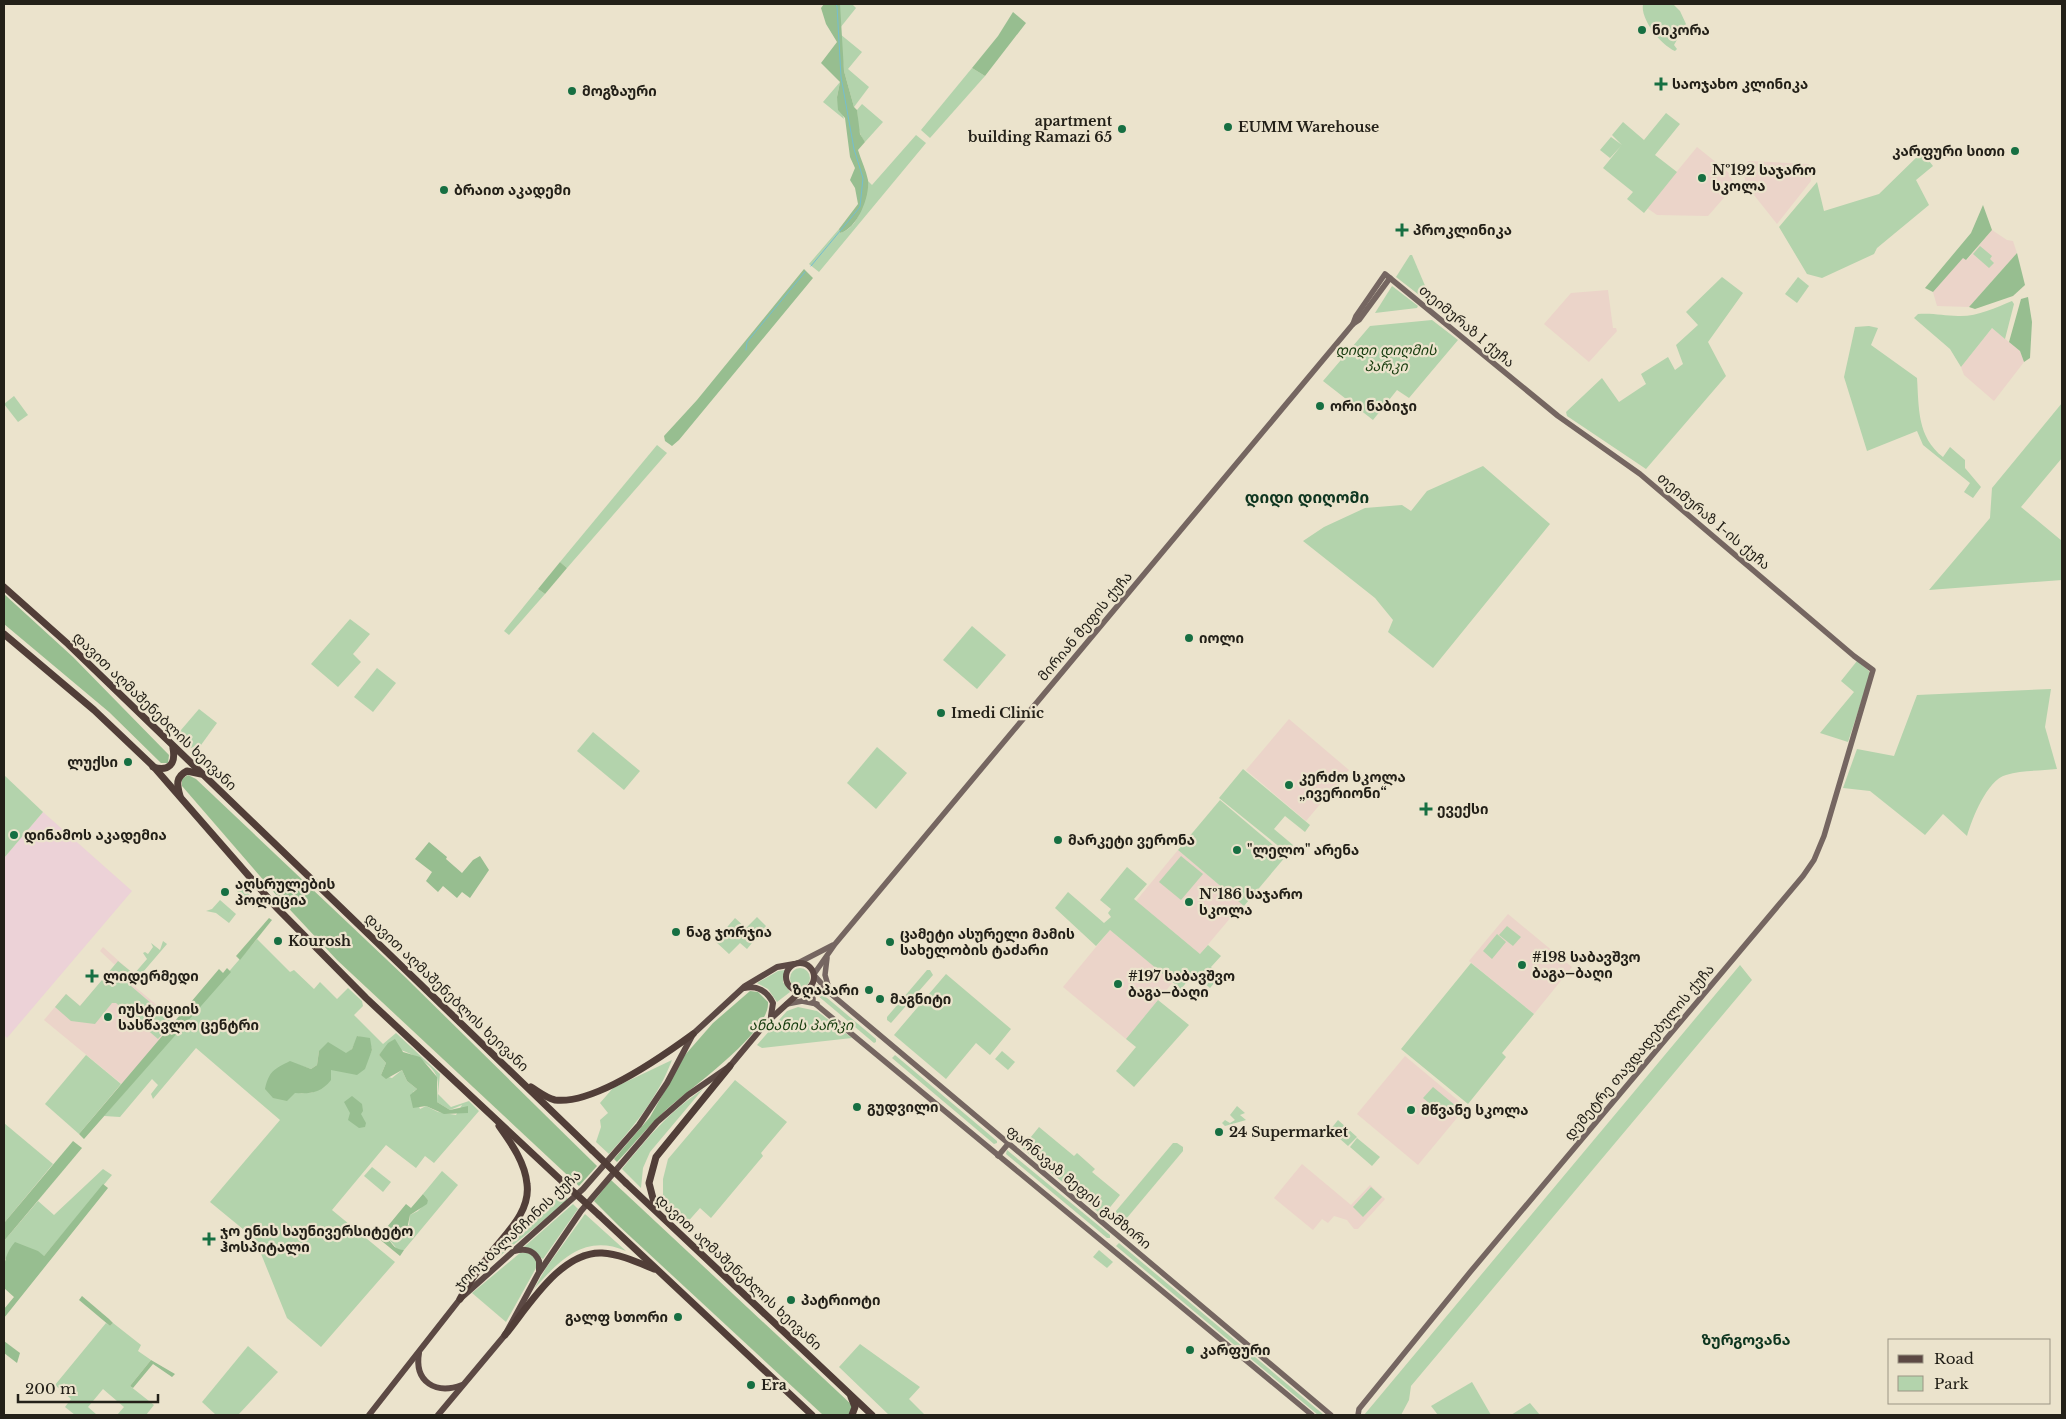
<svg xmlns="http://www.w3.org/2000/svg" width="2066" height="1419" font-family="'Libre Baskerville','Noto Sans Georgian',serif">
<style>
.education{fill:#ebd4c9}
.medical{fill:#ecd2d7}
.green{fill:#b3d3ac;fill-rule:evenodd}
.forest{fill:#97be90}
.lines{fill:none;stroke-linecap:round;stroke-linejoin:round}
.stream{stroke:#75becf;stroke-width:1}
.secondary{stroke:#756661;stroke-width:5.5}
.primary{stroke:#5c4944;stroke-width:6}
.trunk{stroke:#513e38;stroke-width:7}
.trunk-bridge{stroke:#513e38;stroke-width:7}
.poi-dot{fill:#166f42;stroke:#ebe3cc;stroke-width:2}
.labels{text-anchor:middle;stroke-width:4.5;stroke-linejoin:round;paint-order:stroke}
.poi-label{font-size:14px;font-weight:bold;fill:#232018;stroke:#ebe3cc;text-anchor:start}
.street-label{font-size:14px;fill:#232018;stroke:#ebe3cc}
.park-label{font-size:14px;font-style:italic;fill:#143a0c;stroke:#ebe3cc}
.neighbourhood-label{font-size:15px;font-weight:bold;fill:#0d351f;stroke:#ebe3cc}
.quarter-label{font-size:16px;font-weight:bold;fill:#0d351f;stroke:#ebe3cc}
</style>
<rect width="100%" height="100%" fill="#ebe3cc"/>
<g class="education">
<path d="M1697 147 1728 172 1735 185 1708 216 1657 215 1647 208Z"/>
<path d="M1748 161 1809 164 1811 181 1777 224 1746 185 1743 168Z"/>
<path d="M1992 230 2007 240 2013 241 2017 253 1969 307 1937 306 1933 292 1963 257 1967 260Z"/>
<path d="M1608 290 1613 328H1616L1617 331 1589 362 1544 324 1571 293Z"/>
<path d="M1992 328 2020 351 2024 362 1994 401 1964 375 1961 367Z"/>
<path d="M1289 719 1349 770 1306 821 1246 770Z"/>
<path d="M1178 850 1242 904 1200 954 1136 901Z"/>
<path d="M1508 914 1572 967 1534 1014 1469 961Z"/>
<path d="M1110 930 1173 982 1126 1039 1063 987Z"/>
<path d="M103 947 139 979 134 986 183 1027 129 1090 44 1020 66 994 80 1006 115 965 100 951Z"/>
<path d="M1405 1056 1466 1107 1418 1165 1357 1114Z"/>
<path d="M1302 1164 1351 1205 1370 1185 1385 1199 1358 1229H1354L1347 1220 1334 1216 1328 1223 1322 1219 1313 1230 1274 1198Z"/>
</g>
<path class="medical" d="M43 812 132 891 7 1038 4 1035V858Z"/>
<g class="green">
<path d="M840 4H852L856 8 840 28Z"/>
<path d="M1643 4H1673L1680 11 1686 24 1674 45 1677 49 1675 51C1661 45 1640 19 1643 4Z"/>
<path d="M840 34 862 52 848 69 869 87 854 107 844 71Z"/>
<path d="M972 68 985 76 930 138 921 130Z"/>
<path d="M840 82 837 97 844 119 823 102Z"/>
<path d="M862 104 883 122 865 142C857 132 858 122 857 110Z"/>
<path d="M1666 113 1680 124 1655 155 1677 172 1644 213 1627 199 1633 192 1603 168 1621 146 1610 158 1600 150 1611 137 1622 145 1612 135 1623 122 1644 140Z"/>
<path d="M916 135 926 143 819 272 809 264 839 229 840 233C860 228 865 198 868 181L872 185Z"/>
<path d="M1922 152 1933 166 1916 180 1929 205 1877 248 1874 254 1822 278 1807 274 1779 227 1817 182 1824 211 1879 194Z"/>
<path d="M1980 246 1992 256 1990 259 1994 263 1989 268 1981 261 1983 259 1981 261 1973 254Z"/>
<path d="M1410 255H1412L1426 288 1425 297 1423 298 1396 277Z"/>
<path d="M1722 277 1743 293 1708 342 1726 376 1646 469 1567 416 1566 412 1602 378 1619 402 1646 384 1641 374 1668 357 1675 370 1683 364 1676 345 1698 325 1686 312Z"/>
<path d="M1798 277 1809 286 1797 303 1785 294Z"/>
<path d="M1392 286 1418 306 1417 308 1375 313Z"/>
<path d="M2012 301 2014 304 2005 339 1992 328 1961 367 1950 349 1914 318 1918 314C1934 313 1944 316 1958 316 1976 317 1995 308 2012 301Z"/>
<path d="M1432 320 1458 340 1409 398 1397 390 1373 420 1323 381 1370 326Z"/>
<path d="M1869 326 1878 328 1871 345 1917 378C1919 408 1917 437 1943 457L1950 447 1965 460V468L1981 487 1973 498 1964 492 1970 483 1923 445 1917 431 1867 451 1844 377 1855 327Z"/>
<path d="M14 396 28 415 18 422 4 404Z"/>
<path d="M2062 403V458L2021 507 2062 541V580L1929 590 1990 518 1992 488Z"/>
<path d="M657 445 667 453 567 568 560 562Z"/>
<path d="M1483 466 1550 524 1433 668 1388 632 1393 620 1375 598 1303 541 1324 527 1365 508 1402 505 1411 511 1427 491Z"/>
<path d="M538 589 545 594 509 635 504 631Z"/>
<path d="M350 619 370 634 353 654 361 662 338 687 311 664Z"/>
<path d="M972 626 1006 655 977 689 943 660Z"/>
<path d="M1857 661 1869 671 1870 675 1848 742 1820 733 1854 692 1841 681Z"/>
<path d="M377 668 396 683 373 712 354 697Z"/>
<path d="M2051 689 2045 727 2057 769C2041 771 2022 770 2006 775 1987 780 1972 819 1967 836L1943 814 1925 835 1870 791 1843 788 1857 749 1894 756 1917 695Z"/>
<path d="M199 709 217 723 201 745 187 749 175 737Z"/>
<path d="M593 732 640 771 624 790 577 751Z"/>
<path d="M877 747 907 773 876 809 847 783Z"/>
<path d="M1243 769 1310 825 1305 832 1285 816 1274 829 1293 845 1287 853 1219 798Z"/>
<path d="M4 775 43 812 4 858Z"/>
<path d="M1220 800 1286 856 1244 906 1178 850Z"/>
<path d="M1181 856 1203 874 1181 900 1159 882Z"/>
<path d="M1127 867 1147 884 1134 899 1200 954 1208 945 1221 956 1211 967 1220 976 1210 988 1193 974 1181 989 1110 930 1096 946 1055 908 1068 892 1104 923 1111 917 1108 913 1111 909 1100 900Z"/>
<path d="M241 884 254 897V908L235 889Z"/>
<path d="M220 900 236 914 229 923 216 913 206 911 212 909Z"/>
<path d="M757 917 766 926 747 949 740 943 729 954 715 941 735 918 746 928Z"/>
<path d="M1507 926 1521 937 1513 946 1499 935Z"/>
<path d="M1497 934 1506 942 1492 959 1483 951Z"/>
<path d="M257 939 290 972 294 970 314 989 320 982 337 999 348 988 362 1001 363 1006 354 1015 383 1044 396 1033 440 1074 438 1094 451 1107 469 1101 479 1111 434 1163 425 1156 416 1168 386 1145 332 1210 395 1262 321 1347 287 1318 255 1239 210 1202 280 1120 196 1048 153 1099 151 1094 158 1085 152 1079 120 1117 104 1116ZM358 1036 370 1043 372 1050 366 1062 331 1070C321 1091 319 1094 295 1093L296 1064 311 1069 317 1065 319 1051 346 1054 352 1049ZM387 1046C402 1049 433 1061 437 1078 439 1086 437 1095 437 1102L450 1110 462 1105 456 1115 438 1112 426 1106 420 1109 413 1092 417 1089 407 1081 402 1070 392 1078 381 1075 386 1063 379 1055Z"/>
<path d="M163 941 167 944 131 986 173 1022 158 1039 116 1003H112L95 1024 71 1021 55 1007 66 994 80 1006 118 961 134 974 147 959 143 953 145 952 148 954 153 947 151 943 160 950Z"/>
<path d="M1471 963 1534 1014 1502 1053 1506 1057 1468 1104 1401 1049Z"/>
<path d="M1740 965 1752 980 1411 1386 1409 1400 1401 1415H1364Z"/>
<circle cx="800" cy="978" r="10"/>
<path d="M785 970 783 982 790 992 777 1002 768 989 757 983 778 971Z"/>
<path d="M927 970H930L933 975 891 1023 887 1020V1017Z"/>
<path d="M946 974 1011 1029 990 1055 976 1043 946 1079 894 1035Z"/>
<path d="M820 992 876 1039V1042L874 1043 817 995Z"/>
<path d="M1158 1000 1189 1025 1134 1087 1116 1071 1136 1047 1126 1039Z"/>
<path d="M798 1007 817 1011 852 1038 762 1048 757 1045 787 1011Z"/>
<path d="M1002 1051 1015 1062 1008 1070 995 1059Z"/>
<path d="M86 1055 121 1084 79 1134 45 1104Z"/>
<path d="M895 1055 997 1141V1143L994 1144 892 1058Z"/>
<path d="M672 1060C658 1097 635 1125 609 1154L596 1142 601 1127 600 1120 608 1113 600 1103 613 1088Z"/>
<path d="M735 1080 787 1122 761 1153 763 1156 711 1218 700 1208 685 1225 671 1210 663 1197V1179L668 1159Z"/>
<path d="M1433 1087 1456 1106 1446 1117 1423 1098Z"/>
<path d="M703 1089 650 1152 643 1168 641 1188 622 1169C650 1135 667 1114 703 1089Z"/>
<path d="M1237 1106 1245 1113 1240 1115 1246 1120 1225 1126 1222 1123 1225 1120 1230 1123 1235 1120 1230 1115Z"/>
<path d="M1338 1120 1357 1137 1348 1146 1330 1130Z"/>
<path d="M4 1123 53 1164 4 1223Z"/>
<path d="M1039 1127 1074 1156 1077 1153 1095 1169 1092 1172 1120 1195 1103 1216 1022 1148Z"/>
<path d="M1357 1138 1380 1157 1372 1166 1350 1147Z"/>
<path d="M1173 1143H1177L1183 1147V1151L1121 1225 1113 1224 1111 1217Z"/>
<path d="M1007 1150 1110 1235V1238H1107L1006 1154Z"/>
<path d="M372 1167 391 1182 383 1192 364 1176Z"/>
<path d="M103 1169 112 1175 44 1256 4 1259V1241L38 1201 54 1215Z"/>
<path d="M442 1171 458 1185 404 1250H398L388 1238V1234L393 1229 400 1230 409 1225 410 1215 418 1211 428 1200 423 1194Z"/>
<path d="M1371 1187 1382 1197 1363 1217 1353 1207Z"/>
<path d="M556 1188 569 1200 496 1259 534 1219 553 1205 557 1197Z"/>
<path d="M573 1204 578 1209 543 1259 524 1247Z"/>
<path d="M585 1214 626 1251C584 1233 559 1261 534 1289L546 1268Z"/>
<path d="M1119 1243 1324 1415H1318L1116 1246Z"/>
<path d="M1099 1250 1113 1262 1107 1268 1093 1257Z"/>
<path d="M520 1253H530L536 1260V1268L506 1322 472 1293Z"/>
<path d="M106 1323 110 1326 113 1323 141 1345 138 1351 151 1360 130 1386 154 1405 146 1415H117L124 1407 103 1389 88 1407 97 1415H75L65 1407 71 1399 55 1385Z"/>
<path d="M860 1344 920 1387 909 1399 925 1415H889L839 1367Z"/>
<path d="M248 1346 278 1372 238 1415H216L202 1402Z"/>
<path d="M1472 1382 1491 1415H1438L1431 1406Z"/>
<path d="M1530 1403 1540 1415H1511Z"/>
</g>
<g class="forest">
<path d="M824 4H840L844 71 854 107 857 110 860 134 865 142 858 150C861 160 866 170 868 180 870 197 857 229 840 233L839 229 858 204 855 188 850 180 855 168 850 157 845 118 838 110 837 97 840 82 821 63 837 42 826 24 821 8Z"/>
<path d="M1013 12 1026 23 985 76 972 68 998 36Z"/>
<path d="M1983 205 1992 230 1966 260 1963 258 1933 292 1925 288 1971 233Z"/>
<path d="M2017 253 2025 285 2013 296 1975 309 1969 307Z"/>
<path d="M804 269 813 278 679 440 672 446 665 441 664 436 697 400Z"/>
<path d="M2028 297 2032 322 2030 358 2024 362 2020 351 2009 342 2021 299Z"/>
<path d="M560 562 567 568 545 594 538 589Z"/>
<path d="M4 594 73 657 169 755 168 763H161L109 712 4 624Z"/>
<path d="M188 775 196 779 404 976 597 1166 579 1186 337 960 278 897 182 786V779Z"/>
<path d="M429 842 447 857 446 859 462 873 473 860 480 856 489 870 470 898 462 892 457 898 443 886 438 892 426 881 432 872 415 859Z"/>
<path d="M269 918 272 920 240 960 236 956Z"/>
<path d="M227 968 231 972 84 1139 79 1134 219 969 223 973Z"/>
<path d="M750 991 758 992 768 1002C771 1032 689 1089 667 1109 649 1125 634 1144 617 1162L614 1159 650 1117 685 1055 713 1023Z"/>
<path d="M357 1036 370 1038 372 1050 365 1069 357 1075 331 1070V1080C321 1093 310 1094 295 1093L287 1101 273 1098 265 1089C269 1071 274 1069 290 1061L311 1069 317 1065 319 1051 328 1042 346 1053 352 1049Z"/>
<path d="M395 1039 403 1052 420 1057 437 1077V1102L450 1110 468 1106V1113L444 1114 426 1106 413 1108 410 1095 417 1089 407 1081 402 1070 386 1079 381 1075 386 1063 379 1055 388 1043Z"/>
<path d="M352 1096 362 1104 363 1111 361 1114 366 1123 365 1127 359 1128 348 1120 350 1113 344 1102Z"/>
<path d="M73 1141 82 1148 4 1241V1223Z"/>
<path d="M611 1180 853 1406 851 1415H823L619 1226 594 1201Z"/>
<path d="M103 1184 108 1188 4 1318V1309L14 1297 4 1288C4 1270 2 1257 15 1242L38 1251 44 1256Z"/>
<path d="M423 1194 428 1200 427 1204 410 1215 407 1229H393L388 1234V1238C392 1245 396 1250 404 1250L400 1256 378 1238 406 1204 411 1208Z"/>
<path d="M82 1296 109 1319 113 1323 110 1326 79 1300Z"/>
<path d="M4 1341 20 1353 17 1363 4 1353Z"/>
<path d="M151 1360 175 1374 172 1377 153 1364 133 1388 130 1386Z"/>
</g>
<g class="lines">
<g class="stream">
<path d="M811 266 860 207 863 178 854 149 841 77 837 6 835 4"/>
<path d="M746 350 747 342 805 272"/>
</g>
<g class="secondary">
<path d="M1353 324 1356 316 1385 274 1558 416 1640 474 1854 656 1873 670 1824 836 1814 860 1803 876 1471 1271 1359 1409 1358 1415"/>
<path d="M827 958 825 975 830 992"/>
<path d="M798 963 833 945"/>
<path d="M814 974 835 944 1353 324 1359 320 1390 278"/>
<path d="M814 975 831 994 1331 1415"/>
<path d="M801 992 1312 1415"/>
<path d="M813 999 812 993 814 988 823 987"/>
<path d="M787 1004 802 1001 817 1004"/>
<path d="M998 1156 1008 1144"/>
</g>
<g class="primary">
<circle cx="800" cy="977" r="14"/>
<path d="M744 988C757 985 767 991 773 1003L771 1016"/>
<path d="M514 1251C526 1248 534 1250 539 1261V1270"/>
<path d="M419 1353C414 1382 436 1395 462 1385"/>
<path d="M369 1415 460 1299 583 1189 639 1125 667 1083 693 1034 745 986 777 967 794 964"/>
<path d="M438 1415 505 1335 538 1274 581 1211 657 1122 688 1095 730 1066 766 1023 800 992"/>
</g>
<g class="trunk">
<path d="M4 587 68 644 592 1150"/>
<path d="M4 634 94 710 153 766 276 907 366 998 565 1184"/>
<path d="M153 767C169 772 176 764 173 748"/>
<path d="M180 796C177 785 175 777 187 771L201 774"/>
<path d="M531 1087C539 1092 546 1098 555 1100 594 1105 663 1056 693 1034"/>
<path d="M626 1183 872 1415"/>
<path d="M656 1210 649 1183 656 1157 730 1066"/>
<path d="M599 1215 812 1415"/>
<path d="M460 1299C468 1284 478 1270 488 1257 503 1236 531 1213 527 1184 525 1162 511 1143 499 1126"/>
<path d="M505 1335C528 1307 561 1251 602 1253 620 1254 637 1262 654 1269"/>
<path d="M851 1397 855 1407 852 1415"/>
</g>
<g class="trunk-bridge">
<path d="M592 1150 626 1183"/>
<path d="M565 1184 599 1215"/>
</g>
</g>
<g class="poi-dot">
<circle cx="1642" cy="30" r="5"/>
<path d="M1658.5 76.5h5v5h5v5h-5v5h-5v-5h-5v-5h5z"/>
<circle cx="572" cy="91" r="5"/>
<circle cx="1228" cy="127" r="5"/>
<circle cx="1122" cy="129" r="5"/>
<circle cx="2015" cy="151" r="5"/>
<circle cx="1702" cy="178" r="5"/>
<circle cx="444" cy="190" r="5"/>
<path d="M1399.5 222.5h5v5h5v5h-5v5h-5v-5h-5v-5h5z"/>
<circle cx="1320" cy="406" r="5"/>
<circle cx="1189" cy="638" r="5"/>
<circle cx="941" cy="713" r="5"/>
<circle cx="128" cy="762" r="5"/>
<circle cx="1289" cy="785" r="5"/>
<path d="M1423.5 801.5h5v5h5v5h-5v5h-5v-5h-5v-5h5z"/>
<circle cx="14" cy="835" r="5"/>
<circle cx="1058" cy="840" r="5"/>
<circle cx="1237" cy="850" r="5"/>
<circle cx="225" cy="892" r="5"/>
<circle cx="1189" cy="902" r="5"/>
<circle cx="676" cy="932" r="5"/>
<circle cx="278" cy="941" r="5"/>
<circle cx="890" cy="942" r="5"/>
<circle cx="1522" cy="965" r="5"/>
<path d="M89.5 968.5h5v5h5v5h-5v5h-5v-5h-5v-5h5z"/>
<circle cx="1118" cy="984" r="5"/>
<circle cx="869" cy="990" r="5"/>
<circle cx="880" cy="999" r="5"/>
<circle cx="108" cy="1017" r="5"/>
<circle cx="857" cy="1107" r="5"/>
<circle cx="1411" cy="1110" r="5"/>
<circle cx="1219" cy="1132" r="5"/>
<path d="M206.5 1231.5h5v5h5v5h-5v5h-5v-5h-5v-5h5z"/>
<circle cx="791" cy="1300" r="5"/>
<circle cx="678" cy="1317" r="5"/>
<circle cx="1190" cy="1350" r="5"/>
<circle cx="751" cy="1385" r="5"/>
</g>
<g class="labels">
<g class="poi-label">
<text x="1652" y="35">ნიკორა</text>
<text x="1672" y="89">საოჯახო კლინიკა</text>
<text x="582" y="96">მოგზაური</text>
<text x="1112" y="126" text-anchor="end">apartment<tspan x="1112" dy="16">building Ramazi 65</tspan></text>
<text x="1238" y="132">EUMM Warehouse</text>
<text x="2005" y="156" text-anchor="end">კარფური სითი</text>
<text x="1712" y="175">№192 საჯარო<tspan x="1712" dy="16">სკოლა</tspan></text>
<text x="454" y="195">ბრაით აკადემი</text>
<text x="1413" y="235">პროკლინიკა</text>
<text x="1330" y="411">ორი ნაბიჯი</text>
<text x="1199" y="643">იოლი</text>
<text x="951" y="718">Imedi Clinic</text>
<text x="118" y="767" text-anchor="end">ლუქსი</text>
<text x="1299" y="782">კერძო სკოლა<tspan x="1299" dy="16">„ივერიონი“</tspan></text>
<text x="1437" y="814">ევექსი</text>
<text x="24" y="840">დინამოს აკადემია</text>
<text x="1068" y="845">მარკეტი ვერონა</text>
<text x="1247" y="855">"ლელო" არენა</text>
<text x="235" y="889">აღსრულების<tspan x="235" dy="16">პოლიცია</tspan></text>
<text x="1199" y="899">№186 საჯარო<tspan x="1199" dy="16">სკოლა</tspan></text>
<text x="686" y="937">ნაგ ჯორჯია</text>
<text x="900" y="939">ცამეტი ასურელი მამის<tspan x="900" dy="16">სახელობის ტაძარი</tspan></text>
<text x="288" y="946">Kourosh</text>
<text x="1532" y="962">#198 საბავშვო<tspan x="1532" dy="16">ბაგა–ბაღი</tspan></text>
<text x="103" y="981">ლიდერმედი</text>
<text x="1128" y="981">#197 საბავშვო<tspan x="1128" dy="16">ბაგა–ბაღი</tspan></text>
<text x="859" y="995" text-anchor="end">ზღაპარი</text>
<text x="890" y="1004">მაგნიტი</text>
<text x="118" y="1014">იუსტიციის<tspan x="118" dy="16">სასწავლო ცენტრი</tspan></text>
<text x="867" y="1112">გუდვილი</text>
<text x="1421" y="1115">მწვანე სკოლა</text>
<text x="1229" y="1137">24 Supermarket</text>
<text x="220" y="1236">ჯო ენის საუნივერსიტეტო<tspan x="220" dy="16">ჰოსპიტალი</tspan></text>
<text x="801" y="1305">პატრიოტი</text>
<text x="668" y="1322" text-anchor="end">გალფ სთორი</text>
<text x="1200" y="1355">კარფური</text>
<text x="761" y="1390">Era</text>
</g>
<g class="street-label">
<text transform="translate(1467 326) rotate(40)" y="5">თეიმურაზ I ქუჩა</text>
<text transform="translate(1714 521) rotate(40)" y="5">თეიმურაზ I-ის ქუჩა</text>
<text transform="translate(1085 626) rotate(-50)" y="5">მირიან მეფის ქუჩა</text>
<text transform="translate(155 711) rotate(44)" y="5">დავით აღმაშენებლის ხეივანი</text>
<text transform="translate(447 992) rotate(44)" y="5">დავით აღმაშენებლის ხეივანი</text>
<text transform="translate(1639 1052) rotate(-50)" y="5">დემეტრე თავდადებულის ქუჩა</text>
<text transform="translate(1079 1187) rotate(40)" y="5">ფარნავაზ მეფის გამზირი</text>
<text transform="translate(517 1230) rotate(-43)" y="5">ჯორჯ ბალანჩინის ქუჩა</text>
<text transform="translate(739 1272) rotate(43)" y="5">დავით აღმაშენებლის ხეივანი</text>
</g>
<g class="park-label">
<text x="1386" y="355">დიდი დიღმის<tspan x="1386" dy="16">პარკი</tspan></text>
<text x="801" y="1030">ანბანის პარკი</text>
</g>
<g class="neighbourhood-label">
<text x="1746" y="1345">ზურგოვანა</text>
</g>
<g class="quarter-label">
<text x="1307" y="503">დიდი დიღომი</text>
</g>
</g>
<rect width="2066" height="1419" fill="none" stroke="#232018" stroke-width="10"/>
<rect x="1888" y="1339" width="162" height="65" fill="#ebe3cc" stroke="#9b9584"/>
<rect x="1898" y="1355" width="25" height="8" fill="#5c4944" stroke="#9b9584"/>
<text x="1934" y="1364" font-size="15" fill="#232018">Road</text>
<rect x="1898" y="1376" width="25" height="15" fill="#b3d3ac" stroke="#9b9584"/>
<text x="1934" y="1389" font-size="15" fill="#232018">Park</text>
<path d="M18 1394v8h140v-8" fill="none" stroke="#232018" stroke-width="2.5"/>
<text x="25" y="1394" font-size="15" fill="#232018" stroke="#ebe3cc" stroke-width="4" paint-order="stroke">200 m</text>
</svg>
